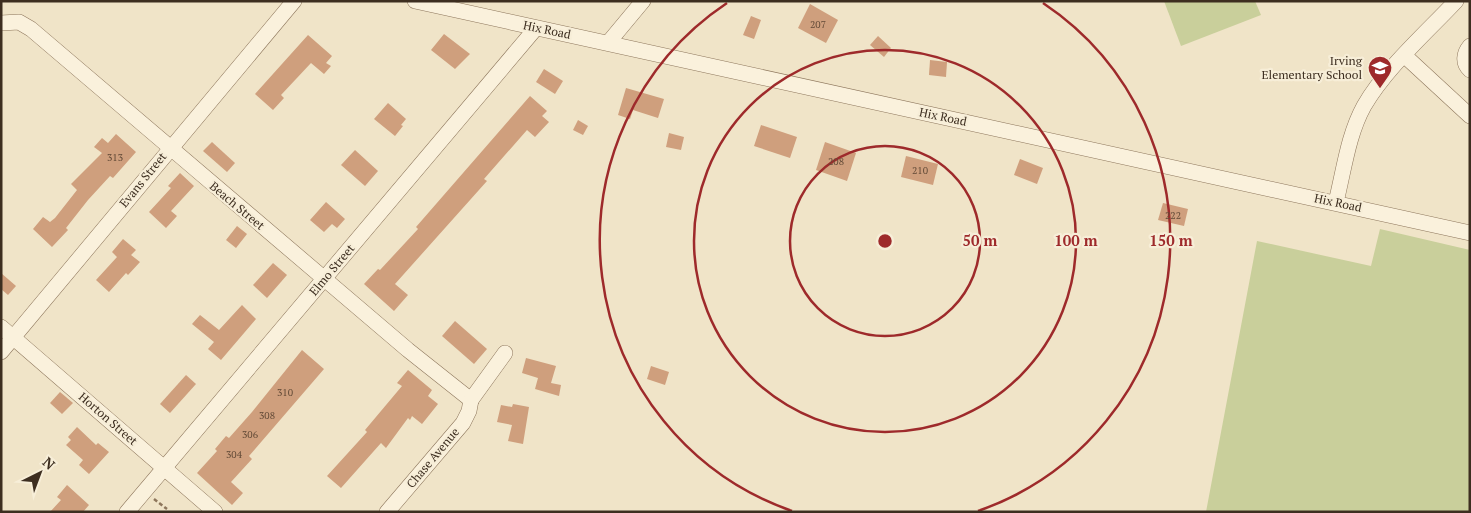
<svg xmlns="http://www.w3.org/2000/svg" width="1471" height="513" font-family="'PT Serif',serif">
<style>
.green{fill:#c9cf9b}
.building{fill:#cf9f7d}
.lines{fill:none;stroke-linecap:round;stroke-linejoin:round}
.minor-casing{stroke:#8d765c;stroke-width:16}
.path{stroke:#8d765c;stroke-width:2.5;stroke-dasharray:4 2.5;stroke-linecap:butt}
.minor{stroke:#faf1dc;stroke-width:15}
.ring{fill:none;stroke:#9e2a2b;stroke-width:2.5}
.labels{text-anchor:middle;stroke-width:4.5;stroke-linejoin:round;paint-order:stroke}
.number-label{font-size:10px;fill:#624a37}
.street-label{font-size:12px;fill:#3d2e20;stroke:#f7eed8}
.poi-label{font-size:12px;fill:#3d2e20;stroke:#f7eed8;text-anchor:end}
.centre{fill:#9e2a2b;stroke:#f7eed8;stroke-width:2.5}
.ring-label{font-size:15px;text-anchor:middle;font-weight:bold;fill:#9e2a2b;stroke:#f7eed8;stroke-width:4.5;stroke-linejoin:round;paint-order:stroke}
</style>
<rect width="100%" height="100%" fill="#f0e4c8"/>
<g class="green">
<path d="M1164 1H1255L1261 15 1181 46Z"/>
<path d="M1380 229 1470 250V512H1206L1257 241 1371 266Z"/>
</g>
<g class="building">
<path d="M810 4 838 20 826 43 798 28Z"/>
<path d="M751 16 761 20 754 39 743 35Z"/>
<path d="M444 34 470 54 455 69 431 50Z"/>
<path d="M308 35 332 56 326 63 331 66 324 74 311 63 281 95 284 98 273 110 255 94Z"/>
<path d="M878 36 891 48 884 57 870 45Z"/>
<path d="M930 60 947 62 946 77 929 75Z"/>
<path d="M544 69 563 81 555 94 536 82Z"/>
<path d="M626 88 664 99 658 118 633 110 630 119 618 115Z"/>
<path d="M530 96 547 111 542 116 549 122 535 137 527 130 484 179 487 181 395 284 408 295 394 311 364 284 378 269 380 270 418 229 416 227Z"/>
<path d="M388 103 406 119 401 125 403 126 395 136 374 119Z"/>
<path d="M578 120 588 126 583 135 573 130Z"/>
<path d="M761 125 797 137 790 158 754 146Z"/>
<path d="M669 133 684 137 681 150 666 147Z"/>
<path d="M116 134 136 152 113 178 110 176 88 200 66 228 68 230 52 247 33 229 43 217 50 222 55 218 77 190 71 184 102 153 94 147 102 138 108 143Z"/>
<path d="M212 142 235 163 227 172 203 151Z"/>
<path d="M825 142 856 153 847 181 816 170Z"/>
<path d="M355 150 378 171 365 186 341 165Z"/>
<path d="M906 156 938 164 933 185 901 177Z"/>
<path d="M1020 159 1043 168 1037 184 1014 175Z"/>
<path d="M180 173 194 186 171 211 177 216 166 228 149 212 171 188 168 186Z"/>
<path d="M326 202 345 219 337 228 332 224 324 232 310 220Z"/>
<path d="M1163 203 1188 209 1184 226 1158 220Z"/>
<path d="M237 226 247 234 236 248 226 240Z"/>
<path d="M123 239 136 250 131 255 140 262 128 275 126 273 109 292 96 280 117 257 112 252Z"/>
<path d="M273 263 287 275 267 298 253 285Z"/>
<path d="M1 273 16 286 8 295 1 289Z"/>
<path d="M242 305 256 319 221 360 208 349 214 342 192 324 200 315 219 330Z"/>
<path d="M455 321 487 349 474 364 442 336Z"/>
<path d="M302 350 324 369 249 456 252 459 231 482 243 493 232 505 197 473 217 451 215 449 226 436 229 438 252 412Z"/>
<path d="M526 358 556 366 551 383 561 385 559 396 535 389 538 378 522 373Z"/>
<path d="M651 366 669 372 665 385 647 379Z"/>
<path d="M408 370 432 390 428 396 438 404 422 424 412 416 410 420 408 418 386 448 381 443 341 488 327 476 367 432 365 430 402 386 397 383Z"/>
<path d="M186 375 196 384 170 413 160 404Z"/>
<path d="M60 392 73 403 62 414 50 403Z"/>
<path d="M513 404 529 407 523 444 508 441 512 425 497 422 501 405 512 407Z"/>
<path d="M77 427 96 445 98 443 109 452 89 474 79 465 83 460 66 445 71 440 68 437Z"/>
<path d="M67 485 89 505 83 512H50L61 500 57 497Z"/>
</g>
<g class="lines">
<defs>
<g id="minor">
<path d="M415 1 1470 233"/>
<path d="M1 23 19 22 31 29 408 350 471 400"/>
<path d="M608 43 643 1"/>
<path d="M1470 46C1464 53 1462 63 1470 70"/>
<path d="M1405 56 1470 116"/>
<path d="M1336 202C1344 170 1348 135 1364 106 1386 68 1426 33 1456 1"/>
<path d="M1 327 215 512"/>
<path d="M1 352 294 1"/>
<path d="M471 400 505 353"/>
<path d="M127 512 536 28"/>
<path d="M387 512 463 423 469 411 471 400"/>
</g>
</defs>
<use href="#minor" class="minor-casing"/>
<path class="path" d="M154 499 167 509"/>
<use href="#minor" class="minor"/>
</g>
<g class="ring">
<circle cx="885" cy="241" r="95"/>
<circle cx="885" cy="241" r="191"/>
<path d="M792 511A286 286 0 0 1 727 3M1043 3A286 286 0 0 1 978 511"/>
</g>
<defs>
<symbol id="school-pin" viewBox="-11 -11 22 30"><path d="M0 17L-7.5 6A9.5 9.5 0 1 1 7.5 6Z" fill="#9e2a2b" stroke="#f7eed8"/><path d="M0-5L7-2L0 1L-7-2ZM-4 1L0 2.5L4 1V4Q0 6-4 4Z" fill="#fff"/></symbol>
</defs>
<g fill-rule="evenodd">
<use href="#school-pin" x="1366" y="54" width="28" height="38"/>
</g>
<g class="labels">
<g class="number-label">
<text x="818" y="28">207</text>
<text x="115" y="161">313</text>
<text x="836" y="165">208</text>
<text x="920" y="174">210</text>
<text x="1173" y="219">222</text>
<text x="285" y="396">310</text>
<text x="267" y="419">308</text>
<text x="250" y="438">306</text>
<text x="234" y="458">304</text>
</g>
<g class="street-label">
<text transform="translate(547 30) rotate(12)" y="4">Hix Road</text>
<text transform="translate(943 117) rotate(12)" y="4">Hix Road</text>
<text transform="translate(143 180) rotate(-51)" y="4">Evans Street</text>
<text transform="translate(1338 203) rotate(12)" y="4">Hix Road</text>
<text transform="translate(237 206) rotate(40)" y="4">Beach Street</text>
<text transform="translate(332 270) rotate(-50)" y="4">Elmo Street</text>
<text transform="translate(108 419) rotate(41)" y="4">Horton Street</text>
<text transform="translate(433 458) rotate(-50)" y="4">Chase Avenue</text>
</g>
<g class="poi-label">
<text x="1362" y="65">Irving<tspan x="1362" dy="14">Elementary School</tspan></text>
</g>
</g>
<circle cx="885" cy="241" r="8" class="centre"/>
<g class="ring-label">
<text x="980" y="246">50 m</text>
<text x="1076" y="246">100 m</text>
<text x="1171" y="246">150 m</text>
</g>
<rect width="1471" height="513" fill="none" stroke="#3d2e20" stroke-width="5"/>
<g transform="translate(40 473) rotate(42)" stroke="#f7eed8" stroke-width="4" paint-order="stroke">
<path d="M0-4L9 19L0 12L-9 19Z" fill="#3d2e20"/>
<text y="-8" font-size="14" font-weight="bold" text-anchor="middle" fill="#3d2e20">N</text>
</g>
</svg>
